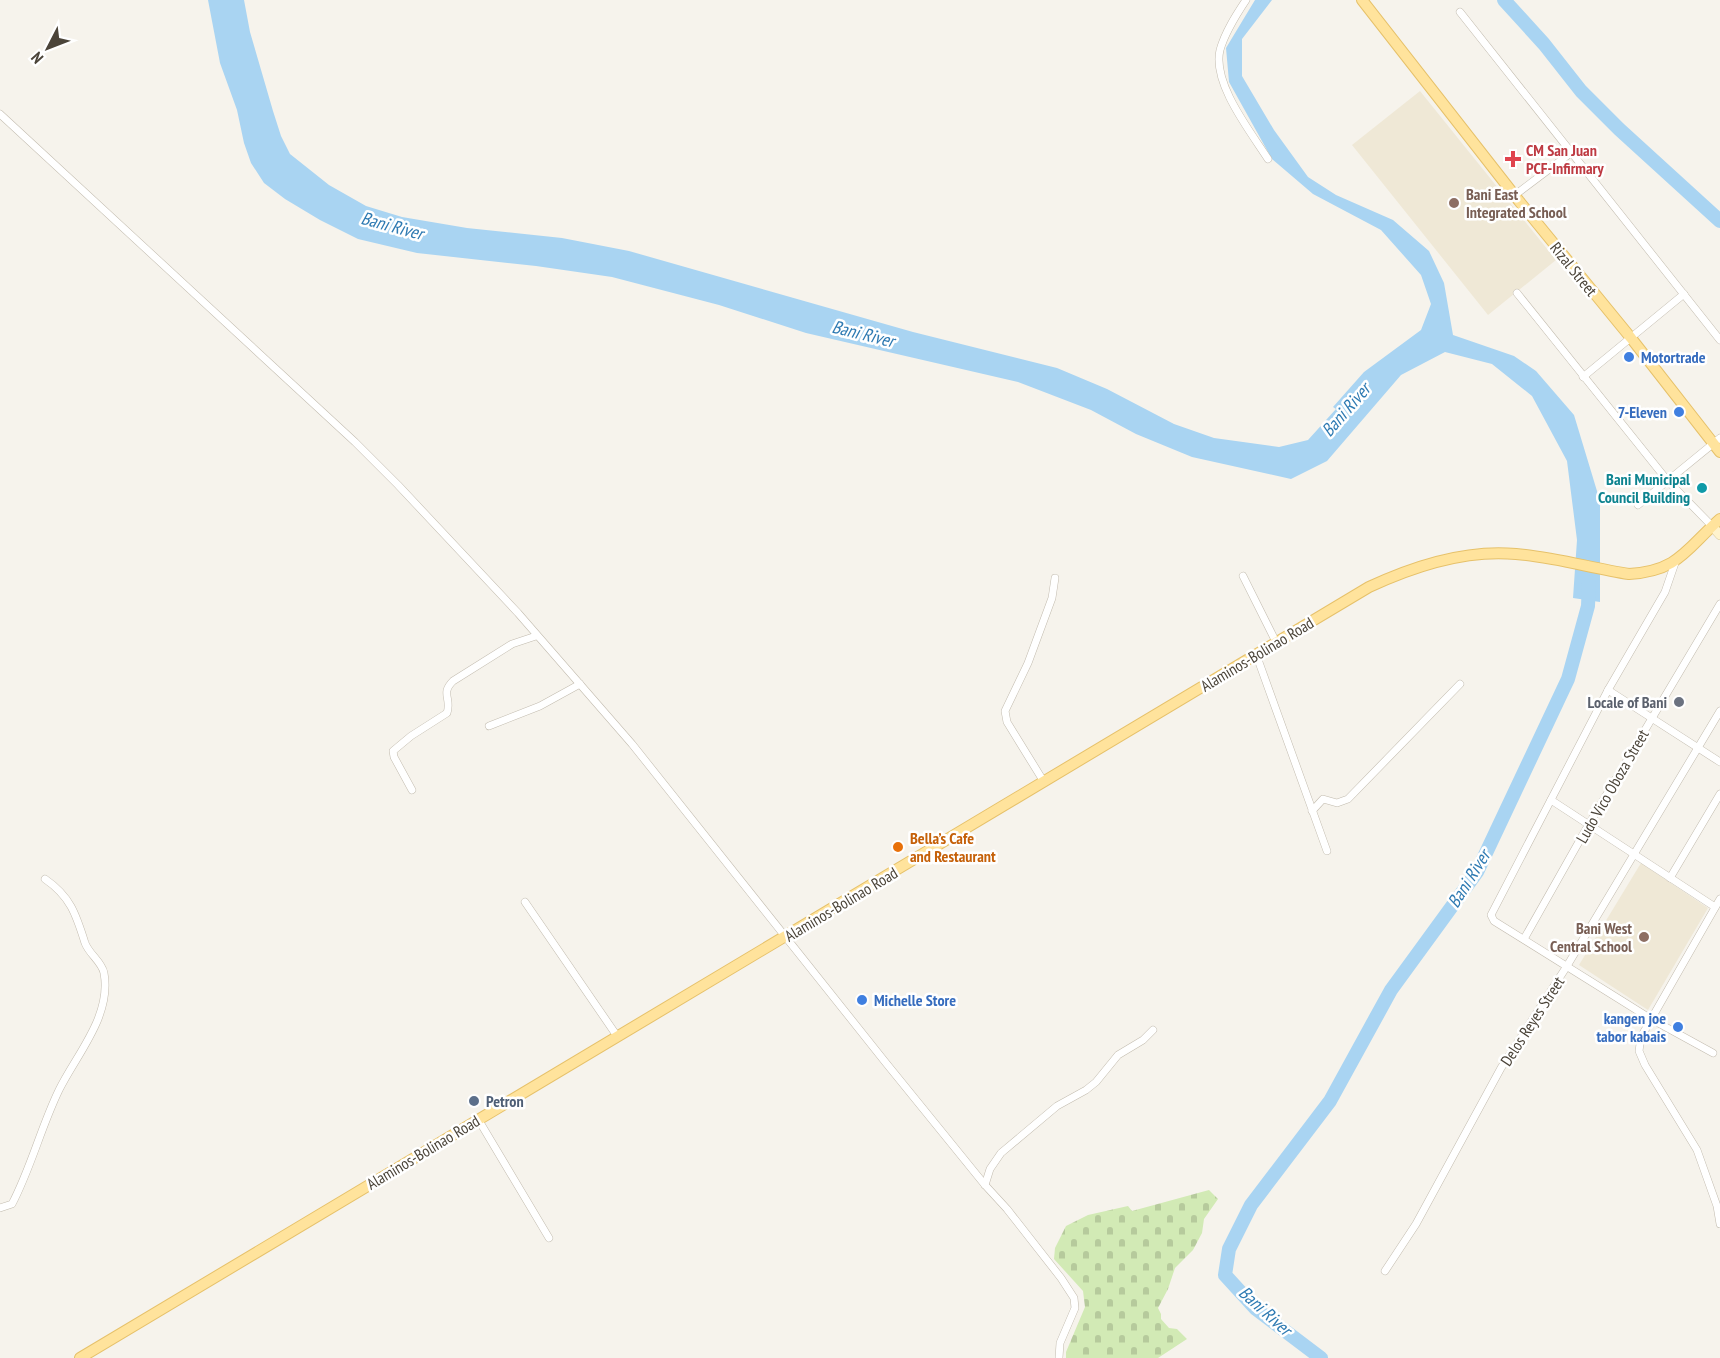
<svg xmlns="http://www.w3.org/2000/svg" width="1720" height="1358" font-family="'PT Sans Narrow',sans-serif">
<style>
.education{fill:#efe8d6}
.cemetery{fill:url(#cemetery-stones)}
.water{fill:#a9d4f2}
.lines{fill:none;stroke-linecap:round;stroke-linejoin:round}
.river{stroke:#a9d4f2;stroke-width:14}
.street-casing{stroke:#c2bbae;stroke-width:8}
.secondary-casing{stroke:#d6c79b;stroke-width:10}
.primary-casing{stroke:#e6c16a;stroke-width:12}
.street{stroke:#fff;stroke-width:7}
.secondary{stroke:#fff3cd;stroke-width:9}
.primary{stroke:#ffe39c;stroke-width:10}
.health-dot{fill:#e0444e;stroke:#fff;stroke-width:2}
.education-dot{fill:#8d6e63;stroke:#fff;stroke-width:2}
.shop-dot{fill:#3f7fe0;stroke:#fff;stroke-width:2}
.culture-dot{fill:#0f9aa8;stroke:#fff;stroke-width:2}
.worship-dot{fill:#6b7280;stroke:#fff;stroke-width:2}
.food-dot{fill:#e8710a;stroke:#fff;stroke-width:2}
.service-dot{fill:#5c6f8a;stroke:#fff;stroke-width:2}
.labels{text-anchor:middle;stroke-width:5;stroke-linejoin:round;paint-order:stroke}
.health-label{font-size:16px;font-weight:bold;fill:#be3a42;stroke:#fff;text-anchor:start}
.education-label{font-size:16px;font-weight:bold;fill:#785e54;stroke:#fff;text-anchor:start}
.street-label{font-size:16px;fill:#4b4439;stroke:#fff}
.shop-label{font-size:16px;font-weight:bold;fill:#366cbe;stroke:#fff;text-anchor:start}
.culture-label{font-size:16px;font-weight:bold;fill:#0d838f;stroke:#fff;text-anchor:end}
.worship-label{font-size:16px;font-weight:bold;fill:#5b616d;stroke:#fff;text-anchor:end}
.food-label{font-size:16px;font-weight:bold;fill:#c56008;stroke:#fff;text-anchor:start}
.service-label{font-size:16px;font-weight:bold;fill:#4e5e75;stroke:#fff;text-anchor:start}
.water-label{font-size:18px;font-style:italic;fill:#2e7ab2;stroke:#fff}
</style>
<defs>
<pattern id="cemetery-stones" width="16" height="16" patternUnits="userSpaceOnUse" patternTransform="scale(1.5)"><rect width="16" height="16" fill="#d2eab5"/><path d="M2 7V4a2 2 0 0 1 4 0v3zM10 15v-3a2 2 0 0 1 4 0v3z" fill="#b6ca9c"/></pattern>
</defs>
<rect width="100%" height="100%" fill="#f6f3ec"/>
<g class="education">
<path d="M1420 91 1556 260 1488 315 1352 145Z"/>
<path d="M1641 863 1708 908 1648 1010 1579 965Z"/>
</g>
<path class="cemetery" d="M1209 1190 1218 1199 1204 1219 1202 1233 1193 1250 1175 1268 1168 1289 1158 1308 1161 1314V1319L1169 1328 1177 1329 1187 1339 1158 1358H1066V1352L1085 1307 1083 1291 1054 1259 1055 1248 1066 1226 1088 1215 1128 1206 1132 1211Z"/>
<path class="water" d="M208 0H244L250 32 273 111 281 136 290 154 329 185 366 206 402 217 467 228 562 238 629 251 913 332 1057 368 1107 389 1174 424 1214 438 1279 447 1308 440 1336 409 1333 407 1364 372 1421 330 1431 304 1421 275 1381 230 1313 194 1272 159 1229 82 1226 48 1255 0H1272L1242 39V76L1274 130 1308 177 1336 195 1393 220 1429 251 1444 283 1453 335 1514 356 1536 371 1574 415 1600 501V602L1573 598 1577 540 1567 461 1532 396 1492 364 1445 352 1401 375 1327 461 1291 479 1192 457 1136 434 1091 410 1018 382 806 333 719 305 612 277 536 266 417 253 358 239 320 220 285 199 264 183 251 163 244 143 237 110 220 63Z"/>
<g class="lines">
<g class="river">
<path d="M1504 0 1544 44 1581 91 1619 129 1720 221"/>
<path d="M1321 1358 1256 1309 1225 1275 1229 1249 1251 1205 1330 1101 1391 990 1477 872 1568 679 1588 606 1589 582"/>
</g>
<defs>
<g id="street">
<path d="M1246 0C1236 15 1225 32 1220 50 1212 83 1250 131 1268 159"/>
<path d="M1460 12 1720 340"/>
<path d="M0 114 355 442 398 485 518 613 632 744 886 1063 985 1185 1007 1209 1061 1278 1074 1298 1075 1308 1060 1343 1059 1358"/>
<path d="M1515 195 1572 152"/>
<path d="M1517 293 1667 480 1712 526"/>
<path d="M1583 377 1684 294"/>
<path d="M1638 505 1720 438"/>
<path d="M1675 563 1665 592 1608 690 1491 915 1494 921 1651 1019 1713 1053"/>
<path d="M1243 576 1276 642"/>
<path d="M1256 654 1327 851"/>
<path d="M1608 690 1720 762"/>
<path d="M489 726 540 706 580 684"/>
<path d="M1044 782 1007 722 1005 711 1028 663 1052 598 1055 578"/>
<path d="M412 790 394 757 393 751 411 736 447 713C452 698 440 694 453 681L512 644 536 636"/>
<path d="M1551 800 1715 907"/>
<path d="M1312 811 1323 799 1337 803 1348 799 1460 684"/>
<path d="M1670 878 1720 794"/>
<path d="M1720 899 1641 1037 1639 1051 1645 1065 1697 1150 1717 1206 1720 1224"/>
<path d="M525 902 617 1036"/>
<path d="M1524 939 1589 824 1720 604"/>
<path d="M478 1119 549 1238"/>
<path d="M985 1185 990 1169 1001 1153 1057 1106 1086 1090 1096 1082 1118 1055 1143 1040 1153 1030"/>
<path d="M0 1208 12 1204C31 1168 41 1127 59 1090 76 1055 112 1016 104 973 102 962 89 954 85 943 76 914 70 896 45 879"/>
<path d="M1385 1271 1416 1224 1501 1068 1567 966 1720 711"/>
</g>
<path id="secondary" d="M1712 526 1720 535"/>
<g id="primary">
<path d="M1362 0 1519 201 1631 338 1720 452"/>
<path d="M80 1358 1369 587C1414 566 1465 549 1516 554 1554 557 1591 568 1629 574 1679 571 1686 549 1720 519"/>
</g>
</defs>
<use href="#street" class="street-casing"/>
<use href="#secondary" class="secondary-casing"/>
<use href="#primary" class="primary-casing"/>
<use href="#street" class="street"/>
<use href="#secondary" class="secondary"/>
<use href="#primary" class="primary"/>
</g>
<path class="health-dot" d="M1510 150h6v6h6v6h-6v6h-6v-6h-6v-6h6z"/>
<g class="education-dot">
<circle cx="1454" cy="203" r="6"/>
<circle cx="1644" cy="937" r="6"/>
</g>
<g class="shop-dot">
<circle cx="1629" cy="357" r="6"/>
<circle cx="1679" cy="412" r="6"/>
<circle cx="862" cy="1000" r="6"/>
<circle cx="1678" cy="1027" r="6"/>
</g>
<circle class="culture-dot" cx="1702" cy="488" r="6"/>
<circle class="worship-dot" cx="1679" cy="702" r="6"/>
<circle class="food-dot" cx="898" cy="847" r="6"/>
<circle class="service-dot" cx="474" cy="1101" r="6"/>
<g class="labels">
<g class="health-label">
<text x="1526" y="156">CM San Juan<tspan x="1526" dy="18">PCF-Infirmary</tspan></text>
</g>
<g class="education-label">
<text x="1466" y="200">Bani East<tspan x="1466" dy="18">Integrated School</tspan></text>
<text x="1632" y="934" text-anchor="end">Bani West<tspan x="1632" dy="18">Central School</tspan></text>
</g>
<g class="street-label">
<text transform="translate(1574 269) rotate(51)" y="6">Rizal Street</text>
<text transform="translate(1257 654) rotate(-31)" y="6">Alaminos-Bolinao Road</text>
<text transform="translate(1612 786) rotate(-60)" y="6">Ludo Vico Oboza Street</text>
<text transform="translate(841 904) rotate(-31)" y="6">Alaminos-Bolinao Road</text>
<text transform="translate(1532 1021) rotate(-57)" y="6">Delos Reyes Street</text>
<text transform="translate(423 1152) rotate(-31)" y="6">Alaminos-Bolinao Road</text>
</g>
<g class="shop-label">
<text x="1641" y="363">Motortrade</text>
<text x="1667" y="418" text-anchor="end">7-Eleven</text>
<text x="874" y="1006">Michelle Store</text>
<text x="1666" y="1024" text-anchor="end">kangen joe<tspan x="1666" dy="18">tabor kabais</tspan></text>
</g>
<g class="culture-label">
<text x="1690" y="485">Bani Municipal<tspan x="1690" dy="18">Council Building</tspan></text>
</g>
<g class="worship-label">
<text x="1667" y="708">Locale of Bani</text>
</g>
<g class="food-label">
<text x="910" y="844">Bella’s Cafe<tspan x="910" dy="18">and Restaurant</tspan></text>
</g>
<g class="service-label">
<text x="486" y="1107">Petron</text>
</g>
<g class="water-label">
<text transform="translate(392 226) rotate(15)" y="6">Bani River</text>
<text transform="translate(863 334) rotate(14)" y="6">Bani River</text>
<text transform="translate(1346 410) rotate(-49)" y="6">Bani River</text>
<text transform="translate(1469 879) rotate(-58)" y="6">Bani River</text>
<text transform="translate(1265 1311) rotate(42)" y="6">Bani River</text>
</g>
</g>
<g transform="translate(48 48) rotate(228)" stroke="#ffffff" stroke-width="4.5" paint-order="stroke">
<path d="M0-4.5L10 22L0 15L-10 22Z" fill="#4b4439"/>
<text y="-9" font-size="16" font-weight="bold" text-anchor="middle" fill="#4b4439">N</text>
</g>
</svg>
